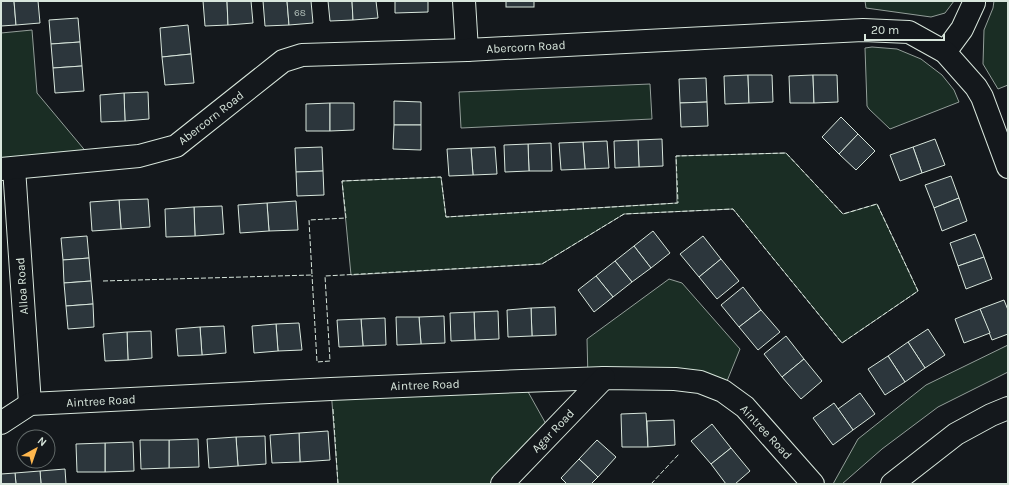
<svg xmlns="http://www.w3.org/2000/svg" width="1009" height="485" font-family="Karla,sans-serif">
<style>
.green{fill:#1a2d24;stroke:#939e99}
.building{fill:#2c363c;stroke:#d8e6dc}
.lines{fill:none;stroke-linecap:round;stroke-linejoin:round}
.street-casing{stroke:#d8e6dc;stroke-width:24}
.secondary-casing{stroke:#d8e6dc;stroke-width:24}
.street{stroke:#14181c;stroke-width:22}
.secondary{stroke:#14181c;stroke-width:22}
.fence{stroke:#d8e6dc;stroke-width:1;stroke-dasharray:5 2;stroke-linecap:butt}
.labels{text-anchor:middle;stroke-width:3;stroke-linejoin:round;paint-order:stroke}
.number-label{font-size:10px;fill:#adbab4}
.street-label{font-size:12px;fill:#d8e6dc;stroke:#14181c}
</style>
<rect width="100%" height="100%" fill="#14181c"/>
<g class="green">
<path d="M865 1H954L945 13 931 17 866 8Z"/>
<path d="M994 1H1008V85L998 89 983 64 984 30 993 8Z"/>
<path d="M32 30 37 93 93 160 1 169V33Z"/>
<path d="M872 47 897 49 921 59 942 75 954 90 959 102 890 129 869 109 867 106 865 48Z"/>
<path d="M650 84 652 119 461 128 459 92Z"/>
<path d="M786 153 843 214 877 204 918 291 842 343 733 209 624 214 542 264 351 275 342 181 441 177 446 217 677 203 676 156Z"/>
<path d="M669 279 682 283 740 349 723 391 588 379 587 339Z"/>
<path d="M1008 345V372L938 407 882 449 842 484H833L858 439 926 385Z"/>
<path d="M522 381 551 433 502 484H338L331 389Z"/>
</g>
<g class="building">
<path d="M1 1H14L16 25 1 26Z"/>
<path d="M14 1H38L40 23 16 25Z"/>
<path d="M203 1H227L228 25 205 26Z"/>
<path d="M227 1H251L253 23 228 25Z"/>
<path d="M263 1H287L289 25 265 26Z"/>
<path d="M287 1H311L313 23 289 25Z"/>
<path d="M328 1H352L353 20 330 21Z"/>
<path d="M352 1H376L378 18 353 20Z"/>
<path d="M395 1H428V12L395 13Z"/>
<rect x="506" y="1" width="28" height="6"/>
<path d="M78 18 80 42 51 44 49 20Z"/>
<path d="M188 25 191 54 162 57 160 28Z"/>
<path d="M80 42 82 66 53 68 51 44Z"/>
<path d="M191 54 194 83 165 85 162 57Z"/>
<path d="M82 66 84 91 55 93 53 68Z"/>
<path d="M748 75 749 103 725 104 724 76Z"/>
<path d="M748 75H772L773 102 749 103Z"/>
<path d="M813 75 814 103H790L789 76Z"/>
<path d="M813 75H837L838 102 814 103Z"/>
<path d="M706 78 707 102 680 103 679 79Z"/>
<path d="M148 92 149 119 125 121 124 93Z"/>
<path d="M124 93 125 121 101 122 100 95Z"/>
<path d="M394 101 421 102V125H394Z"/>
<path d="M707 102 708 126 681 127 680 103Z"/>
<path d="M330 103V131H306V104Z"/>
<path d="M330 103H354V130L330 131Z"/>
<path d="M841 117 858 134 839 154 822 137Z"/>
<path d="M394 125H421V150L393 149Z"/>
<path d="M858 134 875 151 856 170 839 154Z"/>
<path d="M662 139 663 166 639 167 638 140Z"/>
<path d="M935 139 945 165 922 173 913 147Z"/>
<path d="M638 140 639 167 615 168 614 141Z"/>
<path d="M607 141 609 168 585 169 583 142Z"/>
<path d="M583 142 585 169 561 170 559 143Z"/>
<path d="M551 143 552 171H529L528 144Z"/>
<path d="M528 144 529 171 505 172 504 145Z"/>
<path d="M322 147 323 171 296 172 295 148Z"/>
<path d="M495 147 497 174 473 175 471 148Z"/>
<path d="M913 147 922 173 900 181 890 155Z"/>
<path d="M471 148 473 175 449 176 447 149Z"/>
<path d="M323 171 324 195 297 196 296 172Z"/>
<path d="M951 176 959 198 934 208 925 185Z"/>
<path d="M959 198 967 221 942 231 934 208Z"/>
<path d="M148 199 150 227 121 229 119 200Z"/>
<path d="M119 200 121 229 92 231 90 202Z"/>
<path d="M296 201 298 230 269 231 267 203Z"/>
<path d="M267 203 269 231 240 233 238 205Z"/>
<path d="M222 206 224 234 195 236 194 207Z"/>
<path d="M194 207 195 236 166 237 165 209Z"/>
<path d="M653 231 670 253 651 268 634 246Z"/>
<path d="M975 234 984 257 958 266 950 243Z"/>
<path d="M87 236 89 258 63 260 61 238Z"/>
<path d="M703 236 721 259 699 277 680 254Z"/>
<path d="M634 246 651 268 632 282 615 261Z"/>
<path d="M984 257 992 279 966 289 958 266Z"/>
<path d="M89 258 91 281 64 283 63 260Z"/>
<path d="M721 259 739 281 717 299 699 277Z"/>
<path d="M615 261 632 282 613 297 596 276Z"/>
<path d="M596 276 613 297 594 312 578 290Z"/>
<path d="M91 281 93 304 66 306 64 283Z"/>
<path d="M743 287 761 310 739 327 721 305Z"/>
<path d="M1004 300 1008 310V334L992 340 980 309Z"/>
<path d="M93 304 94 327 68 329 66 306Z"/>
<path d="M555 307 556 335 532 336 531 308Z"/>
<path d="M531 308 532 336 508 337 507 310Z"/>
<path d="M980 309 990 333 964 343 955 319Z"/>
<path d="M761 310 780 332 758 350 739 327Z"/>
<path d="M498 311 499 339 475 340 474 312Z"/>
<path d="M474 312 475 340 451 341 450 313Z"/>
<path d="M444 316 445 343 421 344 419 317Z"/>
<path d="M396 317H419L421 344 397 345Z"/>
<path d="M385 318 386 345 363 346 361 319Z"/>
<path d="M361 319 363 346 339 347 337 320Z"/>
<path d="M299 323 302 350 278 351 276 324Z"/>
<path d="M276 324 278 351 254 353 252 326Z"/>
<path d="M224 326 226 353 202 355 200 327Z"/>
<path d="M200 327 202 355 178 356 176 329Z"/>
<path d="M928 329 945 355 925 368 908 342Z"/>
<path d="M151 331 152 358 128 360 127 332Z"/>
<path d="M127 332 128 360 105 361 103 334Z"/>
<path d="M786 336 804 359 782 377 764 354Z"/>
<path d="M908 342 925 368 905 382 888 356Z"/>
<path d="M888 356 905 382 885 395 868 369Z"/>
<path d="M804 359 822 381 801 399 782 377Z"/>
<path d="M860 393 875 414 853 430 838 409Z"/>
<path d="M834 403 853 430 833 445 813 418Z"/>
<path d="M646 413 648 447H622L621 414Z"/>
<path d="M674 420 675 445 648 447 647 421Z"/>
<path d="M712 424 731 448 711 464 691 441Z"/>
<path d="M328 431 330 460 300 462 299 433Z"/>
<path d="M299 433 300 462 272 463 270 435Z"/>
<path d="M265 436 266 464 238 466 236 437Z"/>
<path d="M236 437 238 466 209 468 207 439Z"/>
<path d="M198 439 199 467 169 468V440Z"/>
<path d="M140 440H169V468L141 469Z"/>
<path d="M597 440 616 457 598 477 579 459Z"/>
<path d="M133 442 134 471 105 472V443Z"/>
<path d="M105 443V472H77L76 444Z"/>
<path d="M731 448 750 471 735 484H726L711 464Z"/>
<path d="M579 459 598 477 591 484H567L561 478Z"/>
<path d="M65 469 66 484H41L40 471Z"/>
<path d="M40 471 41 484H16L15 473Z"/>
<path d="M15 473 16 484H1V474Z"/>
</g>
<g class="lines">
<defs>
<g id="street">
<path d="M464 1 467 50"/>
<path d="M945 52 962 29 974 3V1"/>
<path d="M14 168 30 404"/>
<path d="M1 169 139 156 176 146 283 61 302 55 467 50 863 30 909 32 945 52 976 87 982 97 1008 167"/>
<path d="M1 423 30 404 331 389 522 381 604 378 675 379 700 382 723 391 745 407 813 484"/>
<path d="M502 484 604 378"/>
</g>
<path id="secondary" d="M892 484 956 434 991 415 1008 408"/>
</defs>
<use href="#street" class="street-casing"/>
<use href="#secondary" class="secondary-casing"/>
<use href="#street" class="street"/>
<use href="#secondary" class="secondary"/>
<g class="fence">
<path d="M103 281 312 275 309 220 346 218 342 181 441 177 446 217 678 203 676 156 786 153 843 214 877 204 918 291 842 343 733 209 624 214 542 264 325 276 330 361 317 362 312 275"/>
<path d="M333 409 338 484"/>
<path d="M651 484 679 454"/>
</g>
</g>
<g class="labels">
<g class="number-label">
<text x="300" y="16">68</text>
</g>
<g class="street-label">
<text transform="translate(526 47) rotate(-3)" y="4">Abercorn Road</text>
<text transform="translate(211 118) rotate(-38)" y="4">Abercorn Road</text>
<text transform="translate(22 286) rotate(-94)" y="4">Alloa Road</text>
<text transform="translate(425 385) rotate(-2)" y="4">Aintree Road</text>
<text transform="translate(101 401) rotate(-3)" y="4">Aintree Road</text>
<text transform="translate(553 431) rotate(-46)" y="4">Agar Road</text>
<text transform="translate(766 432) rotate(47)" y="4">Aintree Road</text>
</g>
</g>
<rect width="1009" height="485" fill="none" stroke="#d8e6dc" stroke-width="4"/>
<g transform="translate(36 449) rotate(40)"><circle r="19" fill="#14181c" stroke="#626a69"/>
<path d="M0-3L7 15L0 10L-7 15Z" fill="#ffb74d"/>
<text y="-6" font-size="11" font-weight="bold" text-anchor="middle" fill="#d8e6dc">N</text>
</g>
<path d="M865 34v6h79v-6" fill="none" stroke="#d8e6dc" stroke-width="2"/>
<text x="871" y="34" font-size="12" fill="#d8e6dc" stroke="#14181c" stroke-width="3" paint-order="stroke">20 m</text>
</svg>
